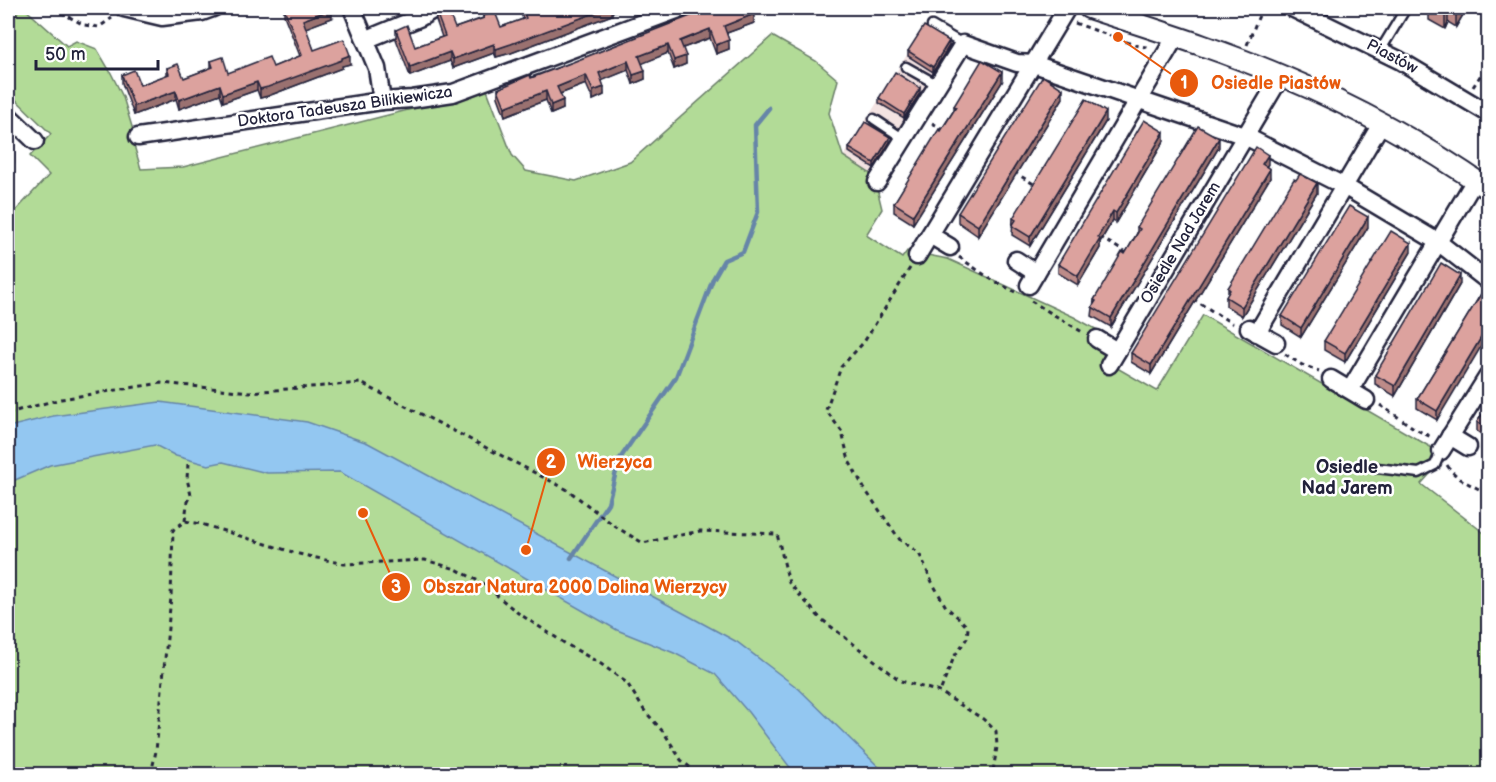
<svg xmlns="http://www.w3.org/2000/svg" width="1496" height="782" font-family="'Balsamiq Sans',sans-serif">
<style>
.built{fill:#f4e3e2}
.green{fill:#b2db97;stroke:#6a7e69;stroke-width:1.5}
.water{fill:#93c7f1;stroke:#6685a8;stroke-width:1.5}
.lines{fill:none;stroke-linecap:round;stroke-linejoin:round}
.stream{stroke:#6685a8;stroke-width:4.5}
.service-casing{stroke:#22223b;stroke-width:13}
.minor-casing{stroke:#22223b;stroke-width:21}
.tertiary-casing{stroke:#22223b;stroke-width:24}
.path{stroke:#22223b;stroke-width:3;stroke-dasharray:4.5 4.5;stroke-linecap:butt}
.service{stroke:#fff;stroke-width:8}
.minor{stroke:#fff;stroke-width:16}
.tertiary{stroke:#fff;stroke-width:20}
.wall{fill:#bd8b88;stroke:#22223b;stroke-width:1.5}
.shaded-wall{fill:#9a716f;stroke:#22223b;stroke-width:1.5}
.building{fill:#dca29e;stroke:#22223b;stroke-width:1.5}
.labels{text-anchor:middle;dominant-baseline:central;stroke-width:5;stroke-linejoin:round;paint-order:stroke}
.street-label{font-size:16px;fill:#22223b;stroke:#fff}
.neighbourhood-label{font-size:18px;font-weight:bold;fill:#22223b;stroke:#fff}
.leader{fill:none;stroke:#e8590c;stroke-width:2}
.callout-dot{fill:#e8590c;stroke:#fff;stroke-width:2}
.mark-label{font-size:18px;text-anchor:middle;font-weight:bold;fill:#fff}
.callout-label{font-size:18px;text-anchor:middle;font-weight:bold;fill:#e8590c;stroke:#fff;stroke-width:5;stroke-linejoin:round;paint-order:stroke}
</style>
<rect width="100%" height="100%" fill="#fff"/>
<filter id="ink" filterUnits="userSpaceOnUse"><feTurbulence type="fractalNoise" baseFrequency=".0167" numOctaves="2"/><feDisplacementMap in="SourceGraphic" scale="12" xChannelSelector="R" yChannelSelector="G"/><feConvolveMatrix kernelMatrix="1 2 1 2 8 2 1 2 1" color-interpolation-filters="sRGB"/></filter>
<g filter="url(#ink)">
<!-- built -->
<path class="built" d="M930 18 961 37 874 176 843 157Z"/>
<!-- green -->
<path class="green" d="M21 8H24L67 46 76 41 97 49 111 73 123 97 133 130V142L141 169 183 167 487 90 512 155 526 171 576 181 630 162 772 36 816 61 838 80 829 113 843 156 874 176 882 209 866 235 902 258 907 251 948 259 1074 317 1110 337V367L1119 369 1157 391 1203 315 1446 456 1421 484 1488 536V774H8V219L49 175 30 156 51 134 8 92V22Z"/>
<!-- water -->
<path class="water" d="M160 402 307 422 368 443 737 642 799 689 886 774H795L748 712 715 674 674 653 617 630 340 472 267 473 223 462 208 465 176 456 155 445 50 465 8 483V427L53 416Z"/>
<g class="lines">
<!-- stream -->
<path class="stream" d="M571 558 608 503 619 460 676 377 713 279 724 260 743 252 758 212 755 125 769 108"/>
<!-- service casing -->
<g class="service-casing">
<g id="service">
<path d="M932 26 963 44"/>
<path d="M1380 51 1406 8"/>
<path d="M906 67 938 85"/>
<path d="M874 119 904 139"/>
<path d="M1377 468 1419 473 1435 465 1441 451"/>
</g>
</g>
<!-- minor casing -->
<g class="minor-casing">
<g id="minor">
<path d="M124 8 162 17 202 12 213 8"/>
<path d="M352 8 377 68 382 101"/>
<path d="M1292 8 1399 60 1488 113"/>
<path d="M365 40 421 17 436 8"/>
<path d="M8 115 35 141"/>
<path d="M138 137 382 101 412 99 453 93 682 8"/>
<path d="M877 182 963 44 1017 63 1034 64 1245 136 1344 186 1438 242 1488 281"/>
<path d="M930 235 950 247"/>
<path d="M917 256 1067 8"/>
<path d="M1016 260 1036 273"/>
<path d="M1029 285 1176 36"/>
<path d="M1249 328 1276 343"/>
<path d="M1257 333 1381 124"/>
<path d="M1097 339 1117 351"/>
<path d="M1109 365 1281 76"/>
<path d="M1331 379 1366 400"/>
<path d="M1350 390 1475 180"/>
<path d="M1450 436 1468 447"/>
<path d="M1441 451 1488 376"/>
</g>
</g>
<!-- tertiary casing -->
<g class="tertiary-casing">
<path id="tertiary" d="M1089 8C1153 29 1219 49 1282 76 1354 106 1424 144 1488 189"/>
</g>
<!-- path -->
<g class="path">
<path d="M53 8 84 25 99 27 112 18"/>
<path d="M1031 8 1046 12"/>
<path d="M1075 23 1135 45 1151 48"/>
<path d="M1247 45 1262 8"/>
<path d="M1473 87 1488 64"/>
<path d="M932 123 945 130"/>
<path d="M1014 172 1037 186"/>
<path d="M1100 237 1128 254"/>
<path d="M959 257 989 278 1015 292"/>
<path d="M910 268 864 342 841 367 826 410 842 432 849 461 864 488 900 540 919 553 932 582 946 607 960 619 968 628 967 638 954 657 940 692"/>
<path d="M1193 299 1233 324"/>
<path d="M1031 301 1084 333"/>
<path d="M1285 354 1302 365 1319 371"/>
<path d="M1380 405 1417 430 1433 438"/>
<path d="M8 413 61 399 161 383 250 392 361 383 568 490 616 527 643 543 700 531 777 534 789 583 820 618 901 681 940 692 983 719 996 731 997 747 993 771 995 774"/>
<path d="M1447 465C1459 483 1472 483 1488 495"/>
<path d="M185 521 187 504 191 495 187 479 188 463"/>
<path d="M151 774 156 751 171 597 173 530 185 521 201 524 299 554 344 564 425 560 456 569 482 583 518 613 566 644 601 664 627 683 644 710 665 734 681 760 698 774"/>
</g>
<!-- service -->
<use href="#service" class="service"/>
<!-- minor -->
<use href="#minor" class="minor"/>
<!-- tertiary -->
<use href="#tertiary" class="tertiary"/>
</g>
<!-- wall -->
<g class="wall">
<path d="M284 8 332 18 305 28 314 50 350 64 342 66V68L268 96 260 98 257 90 223 102 220 94 179 109 176 99 134 115 122 83V75L140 85 167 75V68L184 78 211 68V61L228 73 273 67 300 56 284 15Z"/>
<path d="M519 8H541L542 10 618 8V10L612 12V15L511 53 496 57 494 53 453 68 450 61 410 76 396 39V30L415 47 442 37 436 20V12L455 28 483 18V16L501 27 523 19Z"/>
<path d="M711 8 754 23 727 33 729 49 716 54 710 38 683 48 686 64 674 69 668 53 642 63 645 79 633 84 628 70 602 80 604 95 593 100 586 84 560 94 563 109 551 114 546 100 505 116 498 97V89L573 62Z"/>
<path d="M1429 8H1467L1456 27 1448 22 1445 29 1429 20Z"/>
<path d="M949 46 933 72 908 56V51Z"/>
<path d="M1002 82 913 224 894 212V203L954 110V106Z"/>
<path d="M920 93 904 118 879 103V98Z"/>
<path d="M1063 98 978 236 958 222V213Z"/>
<path d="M1106 121 1030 246 1012 235 1013 218Z"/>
<path d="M1164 141 1116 222 1113 220 1100 242V248L1078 285 1058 273V264Z"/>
<path d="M890 142 874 168 849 152V148Z"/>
<path d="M1219 147 1111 327 1092 316 1094 300 1125 254 1137 233V227Z"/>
<path d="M1268 164 1266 167 1270 178 1151 374 1131 362V353Z"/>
<path d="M1317 193 1242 316 1226 306V297L1228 294V288Z"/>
<path d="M1368 227 1301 337 1282 325V316Z"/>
<path d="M1411 252 1345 362 1324 350V341Z"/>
<path d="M1460 284 1395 396 1375 384V375Z"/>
<path d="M1484 289 1437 420 1417 408V399Z"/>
<path d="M1488 406V439L1477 431V422Z"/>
</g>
<!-- shaded-wall -->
<g class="shaded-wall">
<path d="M608 8H618V10L612 12V15L511 53 496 57V49Z"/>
<path d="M1460 8H1467L1456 27V13Z"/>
<path d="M332 9V18L303 29V20Z"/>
<path d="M1448 9V22L1445 29V15Z"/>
<path d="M754 14V23L724 34V26Z"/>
<path d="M710 29V38L680 49V41Z"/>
<path d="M729 40V49L716 54V45Z"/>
<path d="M949 41V46L933 72V67Z"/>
<path d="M494 44V53L453 68V59Z"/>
<path d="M668 45V53L639 65V56Z"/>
<path d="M450 52V61L410 76V67Z"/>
<path d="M350 55V64L342 66V68L268 96 260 98V89Z"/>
<path d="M686 56V64L674 69V60Z"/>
<path d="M628 61V70L599 82V73Z"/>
<path d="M645 71V79L633 84V75Z"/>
<path d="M1002 72V82L913 224V215Z"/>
<path d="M586 75V84L557 95V87Z"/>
<path d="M257 82V90L223 102V94Z"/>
<path d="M220 85V94L179 109V100Z"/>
<path d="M604 87V95L593 100V91Z"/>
<path d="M920 88V93L904 118V114Z"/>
<path d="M1063 89V98L978 236V226Z"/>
<path d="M176 91V99L134 115V106Z"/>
<path d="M546 91V100L505 116V107Z"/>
<path d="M563 100V109L551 114V105Z"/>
<path d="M1106 112V121L1030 246V237Z"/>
<path d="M1164 132V141L1116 222V213Z"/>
<path d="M890 137V142L874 168V163Z"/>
<path d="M1219 138V147L1111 327V318Z"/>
<path d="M14 154V163L8 170V162Z"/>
<path d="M1268 155V164L1262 174V164Z"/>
<path d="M1270 169V178L1151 374V365Z"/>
<path d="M1317 183V193L1242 316V307Z"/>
<path d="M1113 211V220L1100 242V248L1078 285V276L1098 237Z"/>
<path d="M1368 217V227L1301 337V328Z"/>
<path d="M1411 243V252L1345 362V353Z"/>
<path d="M1460 275V284L1395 396V386Z"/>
<path d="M1488 326V335L1437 420V411Z"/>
</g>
<!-- building -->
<g class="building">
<path d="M284 8H332V9L303 20 314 50 344 39 350 55 342 58V60L268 87 260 89 257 82 223 94 220 85 179 100 176 91 134 106 122 75 134 70 140 85 169 74 167 68 178 64 184 78 213 67 211 61 223 57 228 73 269 57 273 67 302 55Z"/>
<path d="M441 8H447L455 28 484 18 483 16 495 12 501 27 526 18 522 8H541L542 10 550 8H608L511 44 496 49 494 44 453 59 450 52 410 67 396 30 407 25 415 47 445 36 436 12Z"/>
<path d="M711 8H752L754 14 724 26 729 40 716 45 710 29 680 41 686 56 674 60 668 45 639 56 645 71 633 75 628 61 599 73 604 87 593 91 586 75 557 87 563 100 551 105 546 91 505 107 498 89 530 75 531 78 573 62Z"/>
<path d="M1431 8H1460L1456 13 1448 9 1445 15Z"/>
<path d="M924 26 949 41 933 67 908 51Z"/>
<path d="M982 60 1002 72 913 215 894 203 931 142 939 129 941 131 956 107 954 106Z"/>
<path d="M895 72 920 88 904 114 879 98Z"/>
<path d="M1043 76 1063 89 978 226 958 213Z"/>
<path d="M1086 99 1106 112 1030 237 1012 226 1016 220 1013 218Z"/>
<path d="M1144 120 1164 132 1116 213 1113 211 1098 237 1100 239 1078 276 1058 264Z"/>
<path d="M865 122 890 137 874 163 849 148Z"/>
<path d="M1198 126 1219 138 1111 318 1092 307 1096 301 1094 300 1122 252 1125 254 1140 229 1137 227Z"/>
<path d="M1256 147 1268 155 1262 164 1270 169 1151 365 1131 353Z"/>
<path d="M8 149 14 154 8 162Z"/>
<path d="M1300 174 1317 183 1242 307 1226 297 1230 290 1228 288 1294 179 1296 180Z"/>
<path d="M1349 206 1368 217 1301 328 1282 316Z"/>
<path d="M1391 231 1411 243 1345 353 1324 341Z"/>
<path d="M1441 263 1460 275 1395 386 1375 375Z"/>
<path d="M1484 289 1488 292V326L1437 411 1417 399Z"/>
<path d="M1488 406V430L1477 422Z"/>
</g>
</g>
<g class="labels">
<!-- street labels -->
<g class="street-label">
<text transform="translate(1392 57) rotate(28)">Piastów</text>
<text transform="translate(345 107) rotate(-8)">Doktora Tadeusza Bilikiewicza</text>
<text transform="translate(1181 243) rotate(-59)">Osiedle Nad Jarem</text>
</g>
<!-- neighbourhood labels -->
<g class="neighbourhood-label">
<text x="1347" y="467">Osiedle<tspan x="1347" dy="21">Nad Jarem</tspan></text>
</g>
</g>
<!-- callouts -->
<path class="leader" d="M1118 37L1184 83M526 550L551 462M363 513L396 587"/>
<g class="callout-dot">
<circle cx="1118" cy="37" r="6"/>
<circle cx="526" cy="550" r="6"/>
<circle cx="363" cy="513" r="6"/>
<circle cx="1184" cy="83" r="15"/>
<circle cx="551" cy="462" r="15"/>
<circle cx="396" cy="587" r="15"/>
</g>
<g class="mark-label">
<text x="1184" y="89">1</text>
<text x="551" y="468">2</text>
<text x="396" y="593">3</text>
</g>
<g class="callout-label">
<text x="1276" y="89">Osiedle Piastów</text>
<text x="615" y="468">Wierzyca</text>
<text x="575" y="593">Obszar Natura 2000 Dolina Wierzycy</text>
</g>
<!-- margin -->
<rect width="1496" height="782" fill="none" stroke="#fff" stroke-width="30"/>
<rect x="15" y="15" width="1466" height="752" fill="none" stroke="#22223b" stroke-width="2" filter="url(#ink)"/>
<!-- scale -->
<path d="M36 60v9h122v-9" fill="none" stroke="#22223b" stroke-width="3"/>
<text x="45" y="60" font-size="18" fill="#22223b" stroke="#ffffff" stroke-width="4.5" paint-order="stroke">50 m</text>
</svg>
